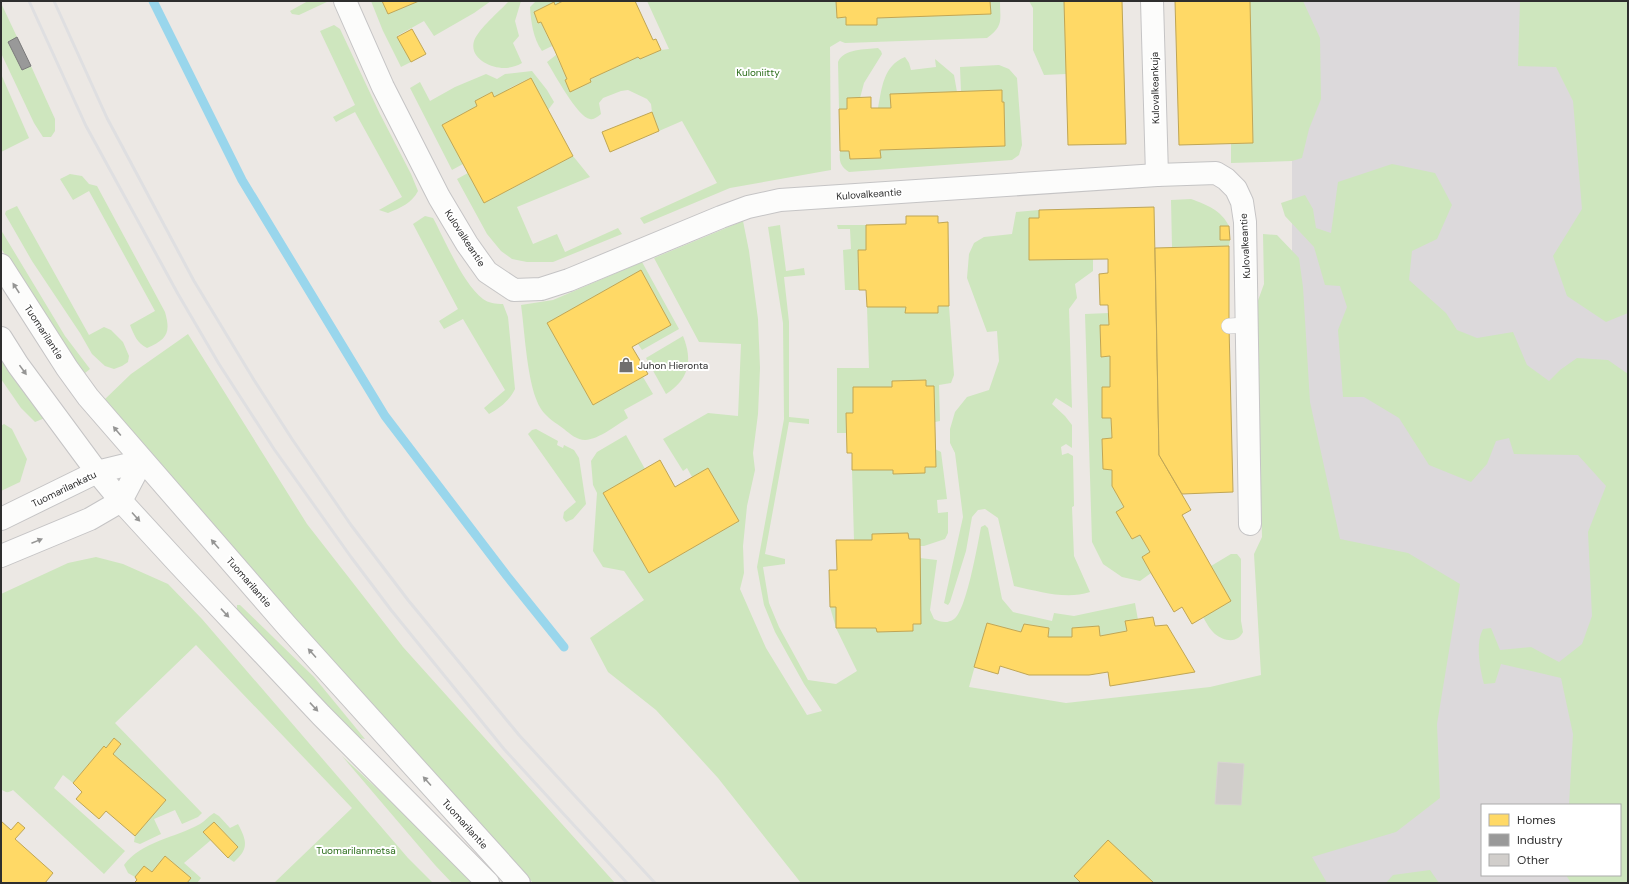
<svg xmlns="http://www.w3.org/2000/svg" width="1629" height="884" font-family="'DM Sans',sans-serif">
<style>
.industrial{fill:#dcd9db}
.green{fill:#cee6be}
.homes{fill:#ffd966;stroke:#c0a655}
.industry{fill:#999;stroke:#797979}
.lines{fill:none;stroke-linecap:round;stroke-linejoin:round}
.stream{stroke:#99d6ec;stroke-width:9}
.building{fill:#d1cecb;stroke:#d7d4d0}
.service-casing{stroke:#c5c4c5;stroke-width:16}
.minor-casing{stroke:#c5c4c5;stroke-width:24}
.tertiary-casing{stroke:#c5c4c5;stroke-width:24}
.secondary-casing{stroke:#c5c4c5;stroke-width:24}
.service{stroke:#fcfcfb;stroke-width:15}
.minor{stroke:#fcfcfb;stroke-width:22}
.tertiary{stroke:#fcfcfb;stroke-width:22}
.secondary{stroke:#fcfcfb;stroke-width:22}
.rail{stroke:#dfdfe1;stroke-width:3}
.oneway{fill:#959594}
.labels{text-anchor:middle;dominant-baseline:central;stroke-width:4;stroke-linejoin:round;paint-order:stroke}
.park-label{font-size:10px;fill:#2c6e1b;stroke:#fff}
.street-label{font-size:10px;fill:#2e2e2e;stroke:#fff}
.poi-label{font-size:10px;fill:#2e2e2e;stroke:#fff;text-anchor:start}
</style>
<rect width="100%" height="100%" fill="#ece8e4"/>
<!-- industrial -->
<path class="industrial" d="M1294 1H1628V790L1620 805H1482V875H1618L1617 883H1292V161Z"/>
<!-- green -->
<g class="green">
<path d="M308 1H329L299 15 292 14 290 11Z"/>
<path d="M371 1H382L388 14 419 1H491L474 13 434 36 424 21 397 36 411 62 401 67 383 31Z"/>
<path d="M509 1H521L515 21 519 36 513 43 522 63C517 66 510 68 504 68 490 68 469 58 474 41 479 28 499 12 509 1Z"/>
<path d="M536 1H563L555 5 554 2 534 12 538 23 541 22 552 46 542 51C533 38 531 22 530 7Z"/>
<path d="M647 1H836L837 18 846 17V25H877V18L990 14V1H1000C1000 20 1004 26 987 38L845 43 840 41 830 47 831 170 730 188 644 224 640 218 717 183 682 121 659 131 652 112 651 104 647 99 628 90 621 91 603 98 599 103 601 114C597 117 594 120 590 119 578 118 554 73 547 62L556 55 567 79 565 80 570 91 591 82 590 79 638 57 640 59 661 50 669 49Z"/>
<path d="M1029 1H1064L1066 74 1044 75 1033 50V8Z"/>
<path d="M1250 1H1303L1320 38 1321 99 1309 129 1302 158 1292 161 1231 163V144L1253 143Z"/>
<path d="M1520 1H1628V313L1606 322 1567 296 1553 256 1582 209 1573 101 1556 67 1518 66Z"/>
<path d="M1 3 17 37 8 42 22 70 31 66 55 119V131L51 137H43L34 123 1 53Z"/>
<path d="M334 25 340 29 380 114 411 174 418 191C412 203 400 208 388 213L379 210 402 197 355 112 336 122 333 117 355 105 320 31Z"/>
<path d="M878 48 881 51 882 54 864 83 860 98H847V109H839L838 62C844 48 865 50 878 48Z"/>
<path d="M905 57 909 63 911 70 936 67 935 59 954 75 957 92 891 94V108H878C882 88 883 66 905 57Z"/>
<path d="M999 65 1009 69 1017 78 1022 145 1019 155 1012 160 849 172C840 166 839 161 840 151H849L850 159 880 158V150L1005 146 1004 102 961 92 960 67Z"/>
<path d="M532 71 547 90 554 102 548 110 530 78 510 88 496 100 491 92 475 101 477 106 442 125 463 164 452 170 410 88 420 82 430 101 455 87 486 74 497 79 505 74Z"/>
<path d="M1 74 29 138 1 152Z"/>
<path d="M573 156 590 177 517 207 533 244 557 234 565 252 618 228 622 234 553 262H527L512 259 501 251 487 234 457 179 468 173 484 203Z"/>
<path d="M1392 164 1435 173 1452 205 1437 239 1412 251 1409 280 1446 313 1457 330 1477 338 1513 332 1527 365 1549 381 1560 370 1577 358 1608 360 1628 374V883H1571L1566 875H1620V805H1569L1573 734 1561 678 1501 664 1495 683 1484 684C1480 669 1475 643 1483 629L1491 628 1500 650 1531 647 1559 662 1582 644 1592 616 1588 532 1606 486 1578 455 1514 454 1509 438 1496 441 1487 464 1471 482 1429 465 1399 418 1364 397H1343L1338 330 1347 307 1340 286 1325 285 1314 247 1285 216 1281 203 1305 195 1313 209 1316 228 1331 233 1338 182Z"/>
<path d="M70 174 82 176 89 184 97 186 165 312C171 333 167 339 147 348 137 343 134 335 130 325L155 311 89 191 73 200 60 179Z"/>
<path d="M1191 199C1207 205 1221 210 1229 226H1220V240H1230L1229 246 1172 247 1171 200Z"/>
<path d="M17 206 89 335 104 327 111 330 123 342 129 356 128 362 122 366 114 369 105 366 92 354 80 333 32 261 5 214 6 211Z"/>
<path d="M1039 210V218L1029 219V260L1093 259V271L1075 284 1077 298 1069 309 1072 408 1056 398 1052 404 1065 416 1072 425V448L1066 444 1061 447 1062 455 1068 453 1073 456 1074 506 1072 507 1074 556 1090 592C1065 600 1039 591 1014 586L998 518 985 509 978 510 972 517 966 551 950 602 948 605 944 603 963 517 955 453 950 443V429L955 412 967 397 989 390 999 361 997 331 987 332 967 278 969 254 974 243 984 237 1012 234 1016 212Z"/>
<path d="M425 216 433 218C445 240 463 284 483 299 488 303 496 304 503 304L508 317 515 389C509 401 500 408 489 414L484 408 505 390 463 319 444 329 439 321 458 309 413 224Z"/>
<path d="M743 221 749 251 758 319 760 368 758 414 753 453 755 470 747 506 743 546 744 573 740 589 766 648 807 715 822 711 804 684 775 632 764 605 757 567 784 419 783 323 768 227 780 225 786 271 804 268 805 275 784 277 789 322V417L809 419V424L789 422 765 554 785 559V564L763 567 769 603 779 627 808 680 836 684 857 671 836 628 830 607H836L837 628H876L877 632 913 631 920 558 937 560 930 610 934 619C941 622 947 624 954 619 966 612 978 543 981 527L985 525 988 528 1002 599 1013 612 1052 621 1054 613 1074 616 1135 603 1138 620 1125 621 1127 631 1100 636 1098 626 1072 628V637H1048L1049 628 1024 624 1021 632 987 623 969 687 1066 703 1210 687 1261 675 1254 554 1262 537 1256 306 1264 284 1263 234 1277 235 1299 258 1303 287 1310 402 1340 539 1408 553 1460 584 1437 724 1440 798 1396 832 1312 857 1327 883H801L718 778 656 710 608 672 590 638 644 600 624 571 603 567 593 551 597 493 593 485 591 461 597 452 626 435 645 469 603 493 649 573 739 521 708 468 692 477 687 468 683 471 663 439 708 413 738 416 741 344 699 342 654 258Z"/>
<path d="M837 225H866V250H858L859 290H845L843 250 851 249 850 229H838Z"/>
<path d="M1 230 65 336 90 369 85 373 55 336 1 248Z"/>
<path d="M642 262 679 329 642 350 638 344 671 325 641 270 547 323 593 405 643 377 653 394 624 410 628 418C616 425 600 439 585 440 577 440 570 434 564 429 556 423 547 418 541 409 527 387 525 333 521 305L553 300Z"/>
<path d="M938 306H949L954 375 951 383 939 385 940 421 935 422 934 386H926V380L892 381V387L853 388V413L846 414V433H837V368H869L867 307H906V313H938Z"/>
<path d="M1109 313V325L1100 326 1101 357 1110 356V387H1102V418H1111L1112 438 1102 439 1103 468 1112 470V486L1124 507 1117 512 1132 539 1140 535 1150 552 1142 557 1151 573 1140 581 1122 577 1103 564 1092 542 1085 314Z"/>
<path d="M188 334 307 524 403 647 615 883H533L349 682 103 401 131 374Z"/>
<path d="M683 336C693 361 689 379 666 394L646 358Z"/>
<path d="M1 359 45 418 35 422 21 408 1 379Z"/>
<path d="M4 424 12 429 27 459 20 482 1 491V426Z"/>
<path d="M536 429 558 441 557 445 563 448 564 445 574 450 579 458 586 504 573 519 566 522 563 518 564 512 576 502 528 434 532 430Z"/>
<path d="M935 449 941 452 947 499 937 500 938 513 948 512V533L945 539 924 546H920L909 539 908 533 872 534V540H854L852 470H893L925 467Z"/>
<path d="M1231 554H1237L1241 559V621L1243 632C1237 644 1224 641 1215 634 1210 630 1206 622 1203 617L1231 601 1211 566Z"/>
<path d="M96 557 123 564 168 584 202 619 408 858 433 883H274L352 808 196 645 115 723 202 813 198 817 182 824 175 810 154 819 161 834 140 844 134 842 135 836 166 800 113 754 121 745 114 738 106 748 104 746 73 783 63 775 54 788 125 851 104 874 13 790C8 793 6 793 1 789V594L68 563Z"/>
<path d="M237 605H240L314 677 365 739 359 738 237 612Z"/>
<path d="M342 756 412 821 482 883H452L435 865Z"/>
<path d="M214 813 219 816 230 828 238 824C247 841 249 849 234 862L228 858 238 847 214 822 211 840 184 863 201 878 197 883H187L191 878 165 856 152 872 144 866 135 877 128 873 124 865C142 841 175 838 200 824 205 821 209 816 214 813Z"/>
<path d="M1430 870 1439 883H1386L1393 875Z"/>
</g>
<!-- homes -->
<g class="homes">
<path d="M382 1H419L388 14Z"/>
<path d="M563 1H635L653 40 656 39 661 50 640 59 638 57 590 79 591 82 570 92 565 80 567 79 555 51 541 22 538 23 534 12 554 2 555 5Z"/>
<path d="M836 1H990L991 14 877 18V25H846V17L837 18Z"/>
<path d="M1064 1H1122L1126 144 1068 145Z"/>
<path d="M1175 1H1250L1253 143 1179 145Z"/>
<path d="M412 29 426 54 411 62 397 37Z"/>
<path d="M531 78 573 156 484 203 442 125 477 106 475 101 492 92 494 97Z"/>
<path d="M1002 90V102H1004L1005 146 880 150 881 158 850 159 849 151H840L839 109H847V98L871 97V108H891L890 94Z"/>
<path d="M652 112 659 131 610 152 602 132Z"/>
<path d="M1154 207 1159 455 1191 510 1182 515 1231 601 1192 624 1182 607 1174 612 1151 573 1142 557 1150 552 1140 535 1132 539 1116 512 1124 507 1112 486V470L1103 469 1102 439 1112 438 1111 418H1102V387H1110V356L1101 357 1100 325H1109L1108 305H1100L1099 274 1108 273V259L1029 260V218H1039V210Z"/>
<path d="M906 216H938V223L948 222 949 306H938V313H905L906 307H867L866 290H859L858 250H866V225L906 224Z"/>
<path d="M1220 226H1229L1230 240H1220Z"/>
<path d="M1229 246V326L1233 492 1182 494 1159 455 1155 248Z"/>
<path d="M641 270 671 325 632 347 648 374 593 405 547 323Z"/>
<path d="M926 380V386H934L936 467H925V473L893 474V470H852V453H847L846 413H853V387H892V381Z"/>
<path d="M660 460 675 487 708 468 739 521 649 573 603 493Z"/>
<path d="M908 533 909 539H920L921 624H913V631L877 632 876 628H836V607H830L829 570H837L836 540H872V534Z"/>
<path d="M1153 617 1155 626 1167 625 1195 672 1110 686 1108 672 1089 675H1029L1000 666 998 674 974 667 987 623 1021 632 1024 624 1049 628 1048 637H1072V628L1099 626 1100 636 1127 631 1125 621Z"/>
<path d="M114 738 121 744 113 754 166 800 135 836 106 811 99 819 76 799 82 792 73 783 104 746 106 748Z"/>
<path d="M1 821 11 830 18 822 25 828 15 839 53 873 45 883H1Z"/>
<path d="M214 822 238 847 228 858 203 832Z"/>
<path d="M1108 840 1154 883H1081L1074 876Z"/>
<path d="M165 856 191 878 187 883H134L137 880 135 877 144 866 152 872Z"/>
</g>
<!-- industry -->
<path class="industry" d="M17 37 31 66 22 70 8 42Z"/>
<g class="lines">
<!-- stream -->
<path class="stream" d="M153 1 242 180 385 416 507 576 564 647"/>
</g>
<!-- building -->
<path class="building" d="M1218 762 1244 764 1241 805 1215 804Z"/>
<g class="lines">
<!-- service casing -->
<g class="service-casing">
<path id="service" d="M1229 326 1247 325"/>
</g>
<!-- minor casing -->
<g class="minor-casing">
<g id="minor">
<path d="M345 1 383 87 439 197 467 244 487 272 514 290 541 289 569 280 721 217 748 207 780 200 1157 175 1216 173 1226 179 1236 189 1242 202 1245 222 1250 524"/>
<path d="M1152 1 1157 175"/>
</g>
</g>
<!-- tertiary casing -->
<g class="tertiary-casing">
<g id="tertiary">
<path d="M1 519 97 472 142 461"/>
<path d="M1 556 90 519 121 501 142 461"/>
</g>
</g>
<!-- secondary casing -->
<g class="secondary-casing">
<g id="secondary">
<path d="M1 265 67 368 88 397 287 626 519 883"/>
<path d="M1 338 18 365 97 472 121 501 177 562 321 715 488 883"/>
</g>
</g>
<!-- service -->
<use href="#service" class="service"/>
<!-- minor -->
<use href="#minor" class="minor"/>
<!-- tertiary -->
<use href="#tertiary" class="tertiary"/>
<!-- secondary -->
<use href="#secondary" class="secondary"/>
<!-- rail -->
<g class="rail">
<path d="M29 1 86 126 178 294 219 364 274 449 351 557 391 610 504 749 627 883"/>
<path d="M54 1 107 118 194 281 254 380 292 439 351 525 408 600 519 735 655 883"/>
</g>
</g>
<!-- one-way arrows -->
<defs><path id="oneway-solid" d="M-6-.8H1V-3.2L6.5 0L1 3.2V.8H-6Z"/></defs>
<g class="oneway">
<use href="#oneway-solid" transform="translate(16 288) rotate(-123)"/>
<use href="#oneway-solid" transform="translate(23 370) rotate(54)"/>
<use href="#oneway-solid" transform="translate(117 431) rotate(-130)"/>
<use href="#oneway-solid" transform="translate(136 517) rotate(48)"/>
<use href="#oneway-solid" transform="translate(37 541) rotate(-22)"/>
<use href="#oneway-solid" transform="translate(215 544) rotate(-131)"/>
<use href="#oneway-solid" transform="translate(225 613) rotate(47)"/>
<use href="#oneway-solid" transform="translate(312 653) rotate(-132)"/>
<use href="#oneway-solid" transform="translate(314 707) rotate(47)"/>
<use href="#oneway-solid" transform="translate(427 781) rotate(-132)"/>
</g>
<!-- icons -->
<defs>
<g id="shop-bare" transform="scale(1.2)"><path d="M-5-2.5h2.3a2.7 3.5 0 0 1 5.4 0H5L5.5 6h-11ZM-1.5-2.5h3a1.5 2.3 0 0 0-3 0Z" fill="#706f6e" stroke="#fff" stroke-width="2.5" paint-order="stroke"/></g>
</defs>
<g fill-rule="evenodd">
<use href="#shop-bare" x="626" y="365"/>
</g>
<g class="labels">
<!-- park labels -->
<g class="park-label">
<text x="758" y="72">Kuloniitty</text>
<text x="356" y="850">Tuomarilanmetsä</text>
</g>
<!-- street labels -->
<g class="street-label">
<text transform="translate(1155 88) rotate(-91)">Kulovalkeankuja</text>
<text transform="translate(869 194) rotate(-4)">Kulovalkeantie</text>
<text transform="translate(465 238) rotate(57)">Kulovalkeantie</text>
<text transform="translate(1245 246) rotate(-93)">Kulovalkeantie</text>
<text transform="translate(44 332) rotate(57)">Tuomarilantie</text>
<text transform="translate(64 489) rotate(-26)">Tuomarilankatu</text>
<text transform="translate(249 582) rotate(49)">Tuomarilantie</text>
<text transform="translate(465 824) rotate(48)">Tuomarilantie</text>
</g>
<!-- poi labels -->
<g class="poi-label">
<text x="638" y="365">Juhon Hieronta</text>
</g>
</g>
<!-- border -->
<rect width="1629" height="884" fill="none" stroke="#2e2e2e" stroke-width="4"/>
<!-- legend -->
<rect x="1481" y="804" width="140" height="72" fill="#ffffff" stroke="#ababab"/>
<rect x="1489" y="814" width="20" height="12" fill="#ffd966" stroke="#ababab"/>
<text x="1517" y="824" font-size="12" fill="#2e2e2e">Homes</text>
<rect x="1489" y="834" width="20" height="12" fill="#999999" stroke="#ababab"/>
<text x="1517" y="844" font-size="12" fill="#2e2e2e">Industry</text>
<rect x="1489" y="854" width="20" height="12" fill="#d1cecb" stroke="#ababab"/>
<text x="1517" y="864" font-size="12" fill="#2e2e2e">Other</text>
</svg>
